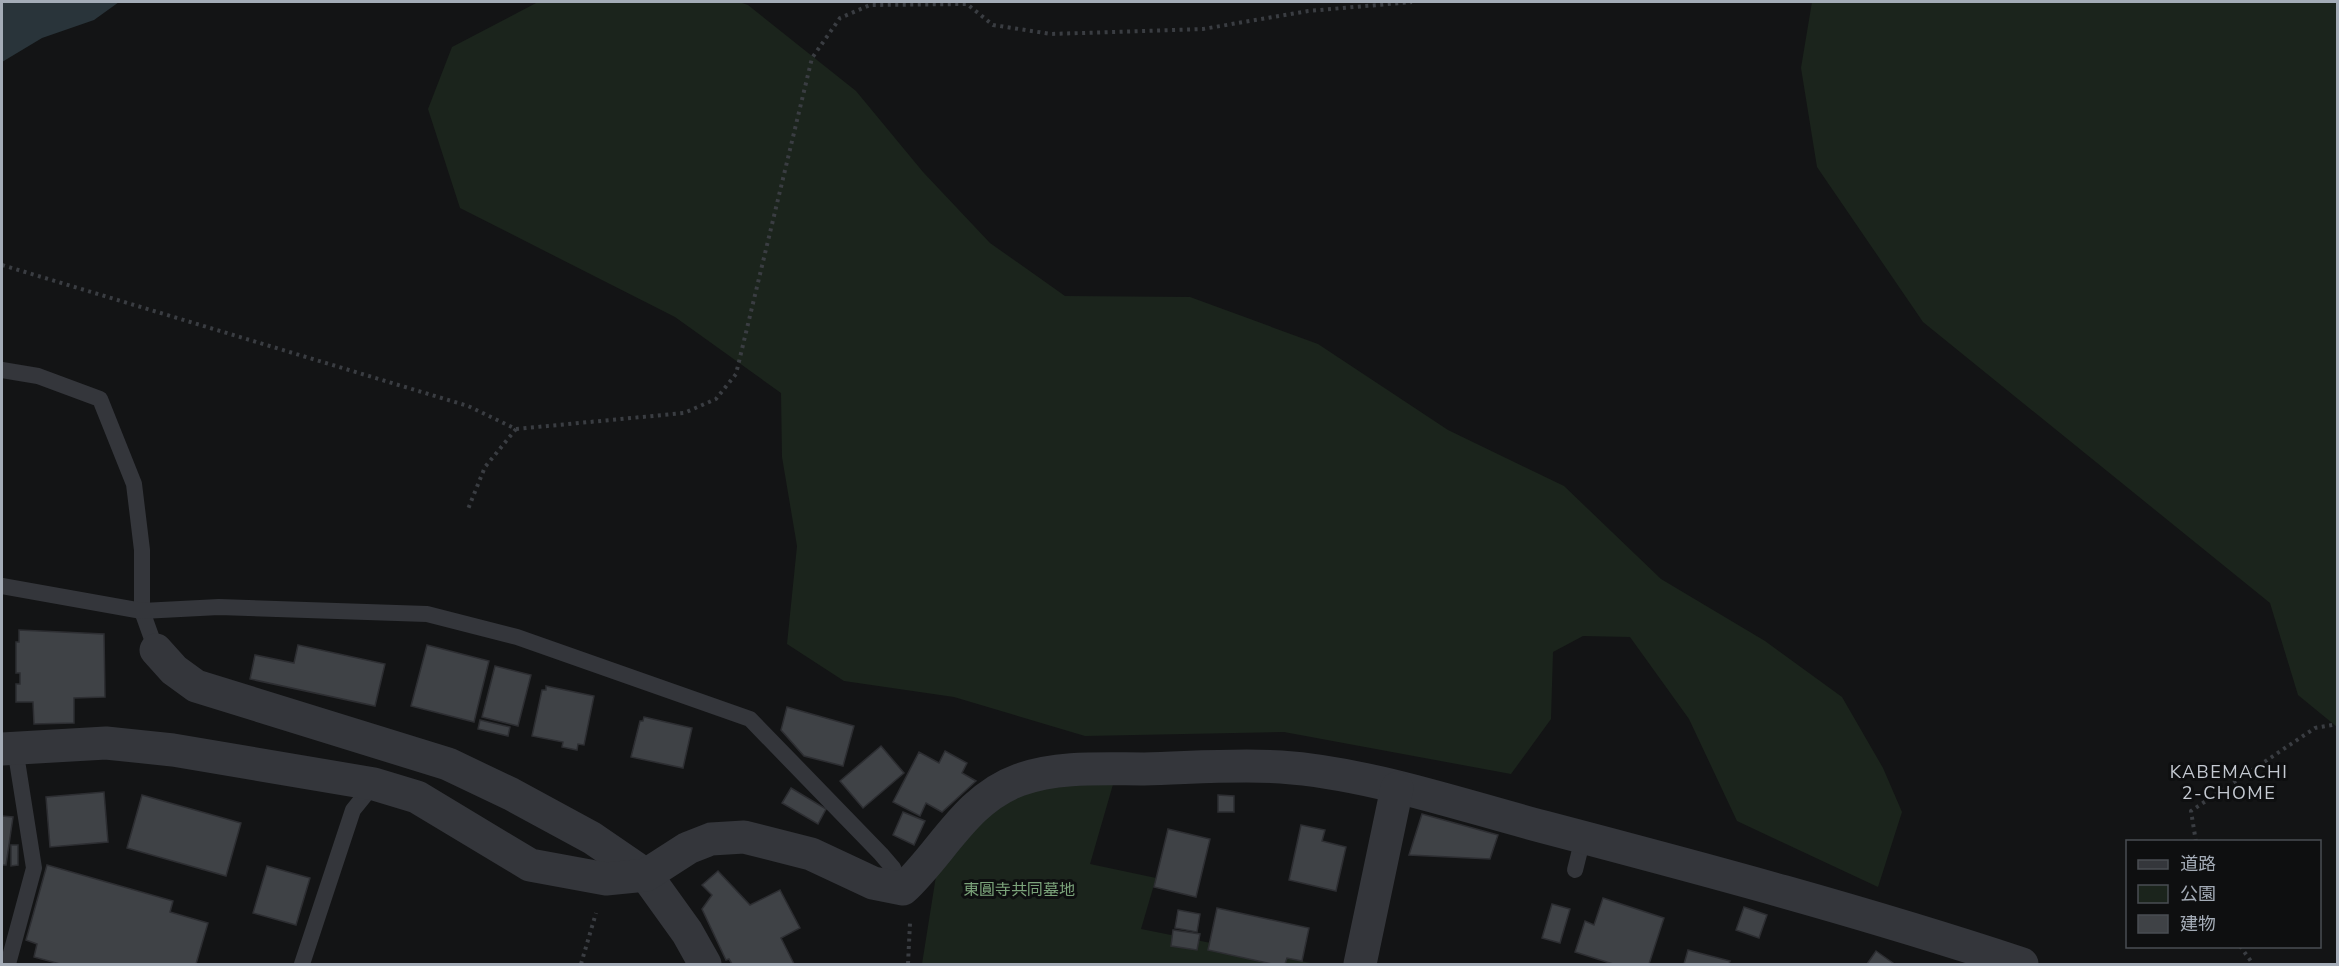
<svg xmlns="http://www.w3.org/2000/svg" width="2339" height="966" font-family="'Nunito Sans','Noto Sans JP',sans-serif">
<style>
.green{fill:#1b241c}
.water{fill:#29343a}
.building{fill:#3f4246;stroke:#2d2e32;stroke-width:1.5}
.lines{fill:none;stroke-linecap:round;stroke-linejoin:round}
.path{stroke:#3a3d42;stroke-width:4;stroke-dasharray:3 4.5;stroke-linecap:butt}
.service{stroke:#34363b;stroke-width:16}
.minor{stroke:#34363b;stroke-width:33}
.labels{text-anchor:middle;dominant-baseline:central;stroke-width:6;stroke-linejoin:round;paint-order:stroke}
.park-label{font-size:16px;fill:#7ba37a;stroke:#0e0f10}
.neighbourhood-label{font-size:18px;letter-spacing:1.5px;fill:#c5cad2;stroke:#0e0f10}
</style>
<rect width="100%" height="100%" fill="#131415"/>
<!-- green -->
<g class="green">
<path d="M538 2H739L748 5 856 91 923 172 990 243 1065 296 1190 297 1318 344 1448 430 1564 486 1661 579 1765 641 1842 697 1883 768 1902 812 1878 887 1737 821 1689 719 1630 637 1583 636 1553 652 1551 719 1511 774 1284 732 1085 736 954 697 844 681 787 644 797 546 782 457 781 393 675 317 460 208 428 109 452 47Z"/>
<path d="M1812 2H2337V727L2298 695 2270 603 1923 322 1817 167 1801 68Z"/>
<path d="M1114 781 1090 864 1156 878 1141 929 1316 964H922L936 876 993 806 1026 788Z"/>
</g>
<!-- water -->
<path class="water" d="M2 2H119L94 20 42 38 2 62Z"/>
<!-- building -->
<g class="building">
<path d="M19 630 104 634 105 697 74 698V723L34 724 33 702H16V684H20V673H16V642H19Z"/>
<path d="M298 645 385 664 375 706 250 679 255 655 294 663Z"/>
<path d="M427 645 489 661 474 722 411 706Z"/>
<path d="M495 666 531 675 518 726 482 717Z"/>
<path d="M546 686 594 696 584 745 578 744 577 750 562 747 563 742 532 736 542 690H546Z"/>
<path d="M787 707 854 726 843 766 804 756 781 730Z"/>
<path d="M644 717 692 728 683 768 631 757 640 721H643Z"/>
<path d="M480 720 510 727 508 736 478 729Z"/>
<path d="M881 746 904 773 863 808 840 781Z"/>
<path d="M945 751 967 763 962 773 976 781 942 812 926 803 920 816 893 802 919 752 939 763Z"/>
<path d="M791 788 826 809 818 824 782 803Z"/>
<path d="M104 792 108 842 50 847 46 797Z"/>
<path d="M142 795 241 823 226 876 127 848Z"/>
<path d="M1218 795 1234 796V812H1218Z"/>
<path d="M903 812 925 821 914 845 893 835Z"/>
<path d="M1422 814 1498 835 1490 859 1409 855Z"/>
<path d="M2 816 13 817 6 865H2Z"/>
<path d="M1301 825 1325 830 1322 841 1346 847 1336 891 1289 880Z"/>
<path d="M1168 829 1210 839 1196 897 1154 887Z"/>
<path d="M11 845H18V865L11 866Z"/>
<path d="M47 865 173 901 170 912 208 923 196 964H60L34 957 37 944 26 940Z"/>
<path d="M267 866 310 878 296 925 253 913Z"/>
<path d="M718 871 750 905 780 890 800 928 781 938 794 964H732L729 959 726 960 702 909 712 895 702 885Z"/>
<path d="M1603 898 1664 918 1649 964H1613L1575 952 1585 921 1594 925Z"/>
<path d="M1552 904 1570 909 1560 943 1542 938Z"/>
<path d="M1744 907 1767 915 1759 938 1736 930Z"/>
<path d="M1217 908 1309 928 1302 961 1287 958 1285 964H1272L1208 950Z"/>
<path d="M1178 910 1200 914 1197 932 1175 928Z"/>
<path d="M1173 930 1200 934 1197 950 1171 946Z"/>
<path d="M1688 950 1730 961 1729 964H1684Z"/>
<path d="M1876 951 1893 963 1892 964H1867Z"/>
</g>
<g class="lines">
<!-- path -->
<g class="path">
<path d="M2 265 468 406 516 429 485 467 468 509"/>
<path d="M516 429 684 413 716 399 736 374 812 58 840 18 870 5 967 4 993 25 1051 34 1203 29 1308 11 1412 2"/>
<path d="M2196 842 2191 811 2315 728 2338 724"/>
<path d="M2240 946 2253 964"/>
<path d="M581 964 596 913"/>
<path d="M908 964 910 923"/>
</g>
<!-- service -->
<g class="service">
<path d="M2 370 38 376 100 399 134 484 142 550V611L156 650"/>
<path d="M2 586 142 611 219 607 427 614 517 637 750 719 881 854 893 868 903 889"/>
<path d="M1575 870 1583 838"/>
<path d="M8 964 34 868 15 748"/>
<path d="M302 964 353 810 374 784"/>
</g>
<!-- minor -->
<g class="minor">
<path d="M156 650 174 670 196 686 448 764 511 794 592 838 646 875 687 932 705 964"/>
<path d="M2 749 106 743 173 750 374 784 417 797 530 865 606 879 646 875 688 848 711 839 744 837 811 854 873 883 903 889C942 853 966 799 1019 780 1058 766 1103 769 1144 769 1189 768 1236 764 1281 767 1368 773 1460 805 1544 827 1704 869 1865 912 2022 964"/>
<path d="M1360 964 1397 788"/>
</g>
</g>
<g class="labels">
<!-- park labels -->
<g class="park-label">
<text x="1019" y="890">東圓寺共同墓地</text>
</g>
<!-- neighbourhood labels -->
<g class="neighbourhood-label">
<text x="2229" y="772">KABEMACHI<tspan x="2229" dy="21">2-CHOME</tspan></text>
</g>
</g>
<!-- border -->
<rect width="2339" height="966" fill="none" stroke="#a4acb7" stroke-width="6"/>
<!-- legend -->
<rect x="2126" y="840" width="195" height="108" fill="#0e0f10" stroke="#4a4e53" stroke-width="1.5"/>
<rect x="2138" y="860" width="30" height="9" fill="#34363b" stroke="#4a4e53" stroke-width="1.5"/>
<text x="2180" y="870" font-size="18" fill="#a4acb7">道路</text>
<rect x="2138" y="885" width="30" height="18" fill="#1b241c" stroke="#4a4e53" stroke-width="1.5"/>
<text x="2180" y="900" font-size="18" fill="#a4acb7">公園</text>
<rect x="2138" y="915" width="30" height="18" fill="#3f4246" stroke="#4a4e53" stroke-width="1.5"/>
<text x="2180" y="930" font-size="18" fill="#a4acb7">建物</text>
</svg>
